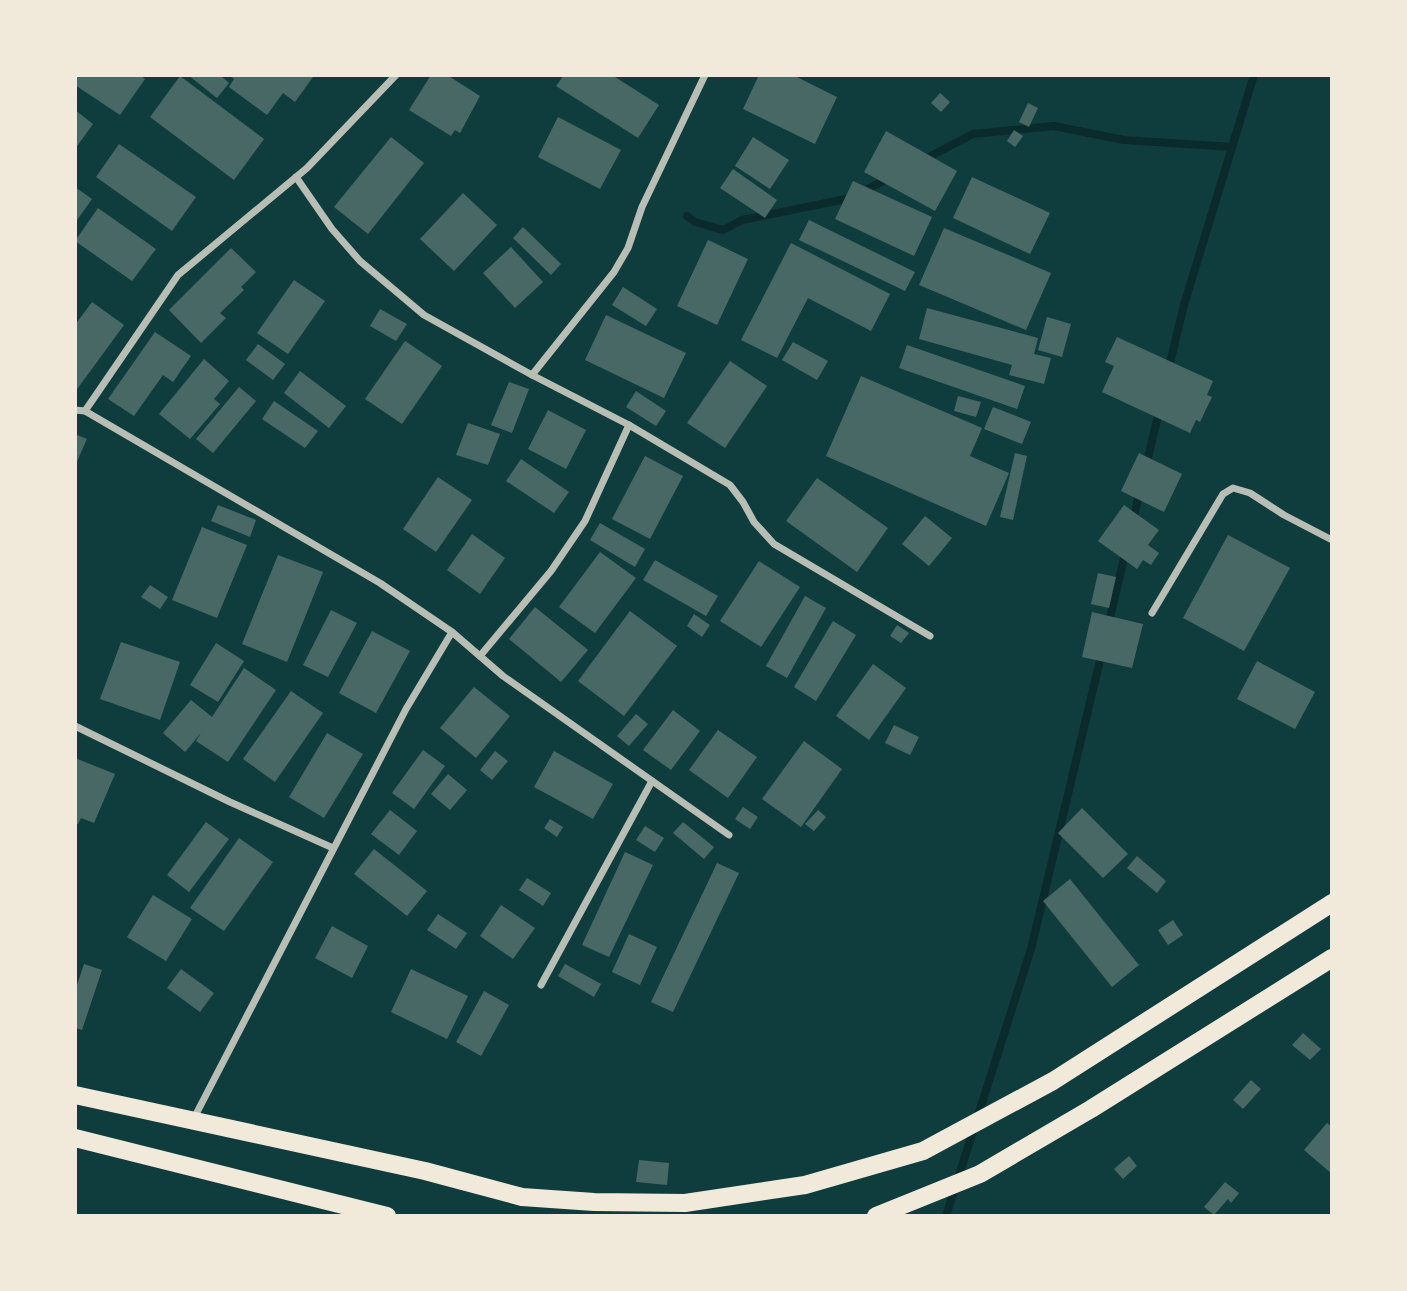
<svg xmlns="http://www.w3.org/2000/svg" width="1407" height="1291" font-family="'Asap Condensed',sans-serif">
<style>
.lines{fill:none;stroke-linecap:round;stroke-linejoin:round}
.stream{stroke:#0a2a2b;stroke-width:8}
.building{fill:#486865}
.minor{stroke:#b8beb3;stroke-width:7}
.primary{stroke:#f1e9da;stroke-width:18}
</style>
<rect width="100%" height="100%" fill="#0f3d3e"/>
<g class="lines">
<!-- stream -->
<g class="stream">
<path d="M921 161 973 134 1054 126 1124 140 1232 147"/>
<path d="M862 192 891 177"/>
<path d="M687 216 695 222 723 230 742 220 851 198"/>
<path d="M1168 371 1184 305 1254 75"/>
<path d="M1146 466 1160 407"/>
<path d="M1133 521 1140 489"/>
<path d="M1108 626 1126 550"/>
<path d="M946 1216 1031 949 1102 652"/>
</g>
</g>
<!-- building -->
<g class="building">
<path d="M75 75H140L145 79 120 115 75 85Z"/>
<path d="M188 75H220L229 83 217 98Z"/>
<path d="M229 75H311L313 77 295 102 283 93 267 115 229 87 234 79Z"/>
<path d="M431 75H447L480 96 460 133 455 130 451 136 409 110Z"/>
<path d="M564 75H612L659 105 638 138 556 86Z"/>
<path d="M759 75H793L837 97 815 144 743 109Z"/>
<path d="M180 76 264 139 234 180 150 117Z"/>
<path d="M940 93 950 102 941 112 931 103Z"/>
<path d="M1028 103 1038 108 1029 127 1019 122Z"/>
<path d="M75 110 93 124 75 149Z"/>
<path d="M558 117 621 150 600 189 538 157Z"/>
<path d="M1014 130 1023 136 1015 147 1007 141Z"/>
<path d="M886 131 957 171 935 211 864 172Z"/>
<path d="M391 137 424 163 368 234 334 207Z"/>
<path d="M753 137 789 160 770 189 735 166Z"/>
<path d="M119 144 196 197 172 231 96 177Z"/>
<path d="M733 169 777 200 765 218 720 188Z"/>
<path d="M972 177 1050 213 1030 254 953 218Z"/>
<path d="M853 181 932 217 914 256 835 219Z"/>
<path d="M75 187 92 199 75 223Z"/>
<path d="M463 193 497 225 454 271 420 239Z"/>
<path d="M98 208 156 249 132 281 75 241Z"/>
<path d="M809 220 915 272 905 291 799 240Z"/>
<path d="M523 227 561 264 551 275 513 238Z"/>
<path d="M944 228 1051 273 1026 330 919 285Z"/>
<path d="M708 240 748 259 717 325 677 306Z"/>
<path d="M791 243 890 294 871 331 808 298 777 358 741 340Z"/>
<path d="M511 247 543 282 515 308 483 273Z"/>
<path d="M231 248 256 272 241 287 244 290 220 313 226 318 201 343 169 310Z"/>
<path d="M294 280 325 301 288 354 257 333Z"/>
<path d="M623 287 657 309 646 326 612 305Z"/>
<path d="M92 302 124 325 75 392V325Z"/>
<path d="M927 308 1038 338 1034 354 1051 358 1044 384 1009 375 1012 365 919 339Z"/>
<path d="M380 309 407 324 396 341 370 326Z"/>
<path d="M606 315 686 353 664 398 585 360Z"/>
<path d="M1047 317 1071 324 1062 357 1038 350Z"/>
<path d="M155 332 191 356 173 382 163 375 134 416 108 399Z"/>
<path d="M1117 337 1213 381 1207 395 1212 397 1200 422 1196 420 1190 433 1102 392 1114 366 1105 362Z"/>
<path d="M405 341 442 366 402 424 365 399Z"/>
<path d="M793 342 828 361 817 380 782 360Z"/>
<path d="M258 344 285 364 273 380 246 360Z"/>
<path d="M907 345 1025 386 1017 409 899 368Z"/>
<path d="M204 359 229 381 214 399 220 404 190 439 159 414Z"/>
<path d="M730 361 767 386 725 448 687 423Z"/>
<path d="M300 371 346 406 329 428 284 393Z"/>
<path d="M861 376 982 428 970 456 1009 473 986 526 826 456Z"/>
<path d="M509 382 529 389 512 433 491 425Z"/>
<path d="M239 387 256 401 213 453 196 439Z"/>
<path d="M636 391 666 411 656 426 626 407Z"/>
<path d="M958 396 981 402 976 417 954 411Z"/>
<path d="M274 401 318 431 305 448 262 419Z"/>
<path d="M993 407 1031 422 1022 444 984 429Z"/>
<path d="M548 410 586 430 566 469 528 449Z"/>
<path d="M468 423 500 434 488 465 456 455Z"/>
<path d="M75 434 87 439 75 466Z"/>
<path d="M1015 453 1027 456 1013 520 1000 517Z"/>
<path d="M1139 453 1182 474 1164 512 1121 491Z"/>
<path d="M645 456 683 476 650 539 612 519Z"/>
<path d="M521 459 569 492 554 513 506 481Z"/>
<path d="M438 477 472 500 436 552 403 529Z"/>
<path d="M817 478 888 528 857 572 786 521Z"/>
<path d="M218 505 256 520 250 537 211 521Z"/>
<path d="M1124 505 1159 530 1148 545 1159 553 1151 565 1143 560 1137 569 1098 541Z"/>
<path d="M925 516 952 538 929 566 902 544Z"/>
<path d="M600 523 645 549 635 567 590 540Z"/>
<path d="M202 527 247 545 217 618 172 600Z"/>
<path d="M472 534 505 558 480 594 447 570Z"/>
<path d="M1228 535 1290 568 1244 651 1183 618Z"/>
<path d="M600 552 636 578 595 633 559 607Z"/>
<path d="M278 555 323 572 287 662 242 644Z"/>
<path d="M655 560 718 596 706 616 643 580Z"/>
<path d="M759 561 800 587 761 647 720 621Z"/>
<path d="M1098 573 1116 577 1109 608 1091 604Z"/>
<path d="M150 585 168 597 160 609 141 597Z"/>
<path d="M805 596 826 608 787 678 766 666Z"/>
<path d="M535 607 588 650 561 682 509 639Z"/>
<path d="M331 610 357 623 328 677 303 665Z"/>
<path d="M630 611 677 646 624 716 578 681Z"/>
<path d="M1092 612 1143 624 1132 668 1082 657Z"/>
<path d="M694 614 710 625 702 637 687 626Z"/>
<path d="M833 621 856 635 816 701 794 687Z"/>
<path d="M897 625 909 633 901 643 890 636Z"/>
<path d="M372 631 410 651 376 713 339 693Z"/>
<path d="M121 642 180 662 160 720 100 699Z"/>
<path d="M216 643 244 661 218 702 190 685Z"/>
<path d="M1257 661 1315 692 1295 729 1237 699Z"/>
<path d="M873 664 906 688 869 740 836 716Z"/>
<path d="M244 668 276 690 228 762 196 741 201 733 185 752 163 733 191 700 212 717Z"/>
<path d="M474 687 510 716 476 758 440 728Z"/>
<path d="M291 691 323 713 275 782 243 759Z"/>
<path d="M673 710 700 731 671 770 643 750Z"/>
<path d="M636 714 648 724 629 746 617 736Z"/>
<path d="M894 725 919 737 910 755 885 743Z"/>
<path d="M718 730 757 757 728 798 689 770Z"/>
<path d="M327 733 363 754 324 818 289 797Z"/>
<path d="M804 741 842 769 801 827 762 799Z"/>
<path d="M423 750 445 766 414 809 392 793Z"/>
<path d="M495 751 508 761 492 780 480 770Z"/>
<path d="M554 751 613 784 593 819 534 787Z"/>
<path d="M75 758 115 774 94 823 81 818 78 824 75 823Z"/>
<path d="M448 774 467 790 450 810 431 794Z"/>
<path d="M743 807 758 817 750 829 735 819Z"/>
<path d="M1082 808 1128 854 1103 878 1058 833Z"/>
<path d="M390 810 417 831 399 855 371 834Z"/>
<path d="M818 810 826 817 814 831 805 824Z"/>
<path d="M550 819 563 827 557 837 544 828Z"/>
<path d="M206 822 229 839 189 892 167 875Z"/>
<path d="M683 822 714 847 704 859 673 833Z"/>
<path d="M645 826 664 838 655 852 636 840Z"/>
<path d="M239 838 273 862 224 931 190 908Z"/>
<path d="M374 849 427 891 407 916 354 874Z"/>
<path d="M625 852 653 865 609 957 582 945Z"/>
<path d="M1137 856 1166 881 1157 893 1127 868Z"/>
<path d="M717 863 739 873 673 1012 651 1002Z"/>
<path d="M527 878 551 893 543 906 519 890Z"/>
<path d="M1070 879 1139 965 1112 987 1043 901Z"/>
<path d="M153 895 192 919 166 961 127 937Z"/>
<path d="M501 905 535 928 513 959 480 936Z"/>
<path d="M438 914 467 933 456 949 427 930Z"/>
<path d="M1173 920 1183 935 1168 945 1158 930Z"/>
<path d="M332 926 368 946 352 978 315 958Z"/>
<path d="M629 934 657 947 640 985 612 972Z"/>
<path d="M84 964 102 970 82 1030 75 1028V991Z"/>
<path d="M565 964 601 984 594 997 558 976Z"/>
<path d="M181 969 214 993 200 1012 167 988Z"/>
<path d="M411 969 468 996 447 1039 391 1012Z"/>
<path d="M484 991 509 1005 481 1056 456 1042Z"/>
<path d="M1303 1033 1321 1049 1310 1060 1292 1045Z"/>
<path d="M1251 1080 1261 1089 1243 1109 1233 1100Z"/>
<path d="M1327 1123 1332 1127V1174L1304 1150Z"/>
<path d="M1129 1156 1137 1166 1123 1179 1114 1169Z"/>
<path d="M639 1160 669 1163 667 1185 636 1182Z"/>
<path d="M1225 1182 1239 1193 1231 1203 1228 1199 1214 1215 1204 1207Z"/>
</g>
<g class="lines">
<!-- minor -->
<g class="minor">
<path d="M296 177 332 229 360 261 424 315 532 375 629 425 730 485 743 502 754 522 774 544 930 636"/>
<path d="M532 375 614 272 628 248 642 207 705 75"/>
<path d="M75 410 85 411 178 275 307 168 396 75"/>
<path d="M85 411 380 583 452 632 503 676 729 835"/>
<path d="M1152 613 1223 494 1233 488 1250 493 1284 515 1332 540"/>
<path d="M480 656 551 571 585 521 629 425"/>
<path d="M75 726 230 802 333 848"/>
<path d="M541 985 652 781"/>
<path d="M193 1120 406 709 452 632"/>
</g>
<!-- primary -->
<g class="primary">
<path d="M75 1095 425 1171 522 1197 594 1202 685 1203 805 1185 923 1151 1053 1081 1332 903"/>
<path d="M75 1138 387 1216"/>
<path d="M876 1216 980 1174 1091 1109 1332 958"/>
</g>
</g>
<!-- border -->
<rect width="1407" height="1291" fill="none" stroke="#f1e9da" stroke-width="154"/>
</svg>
